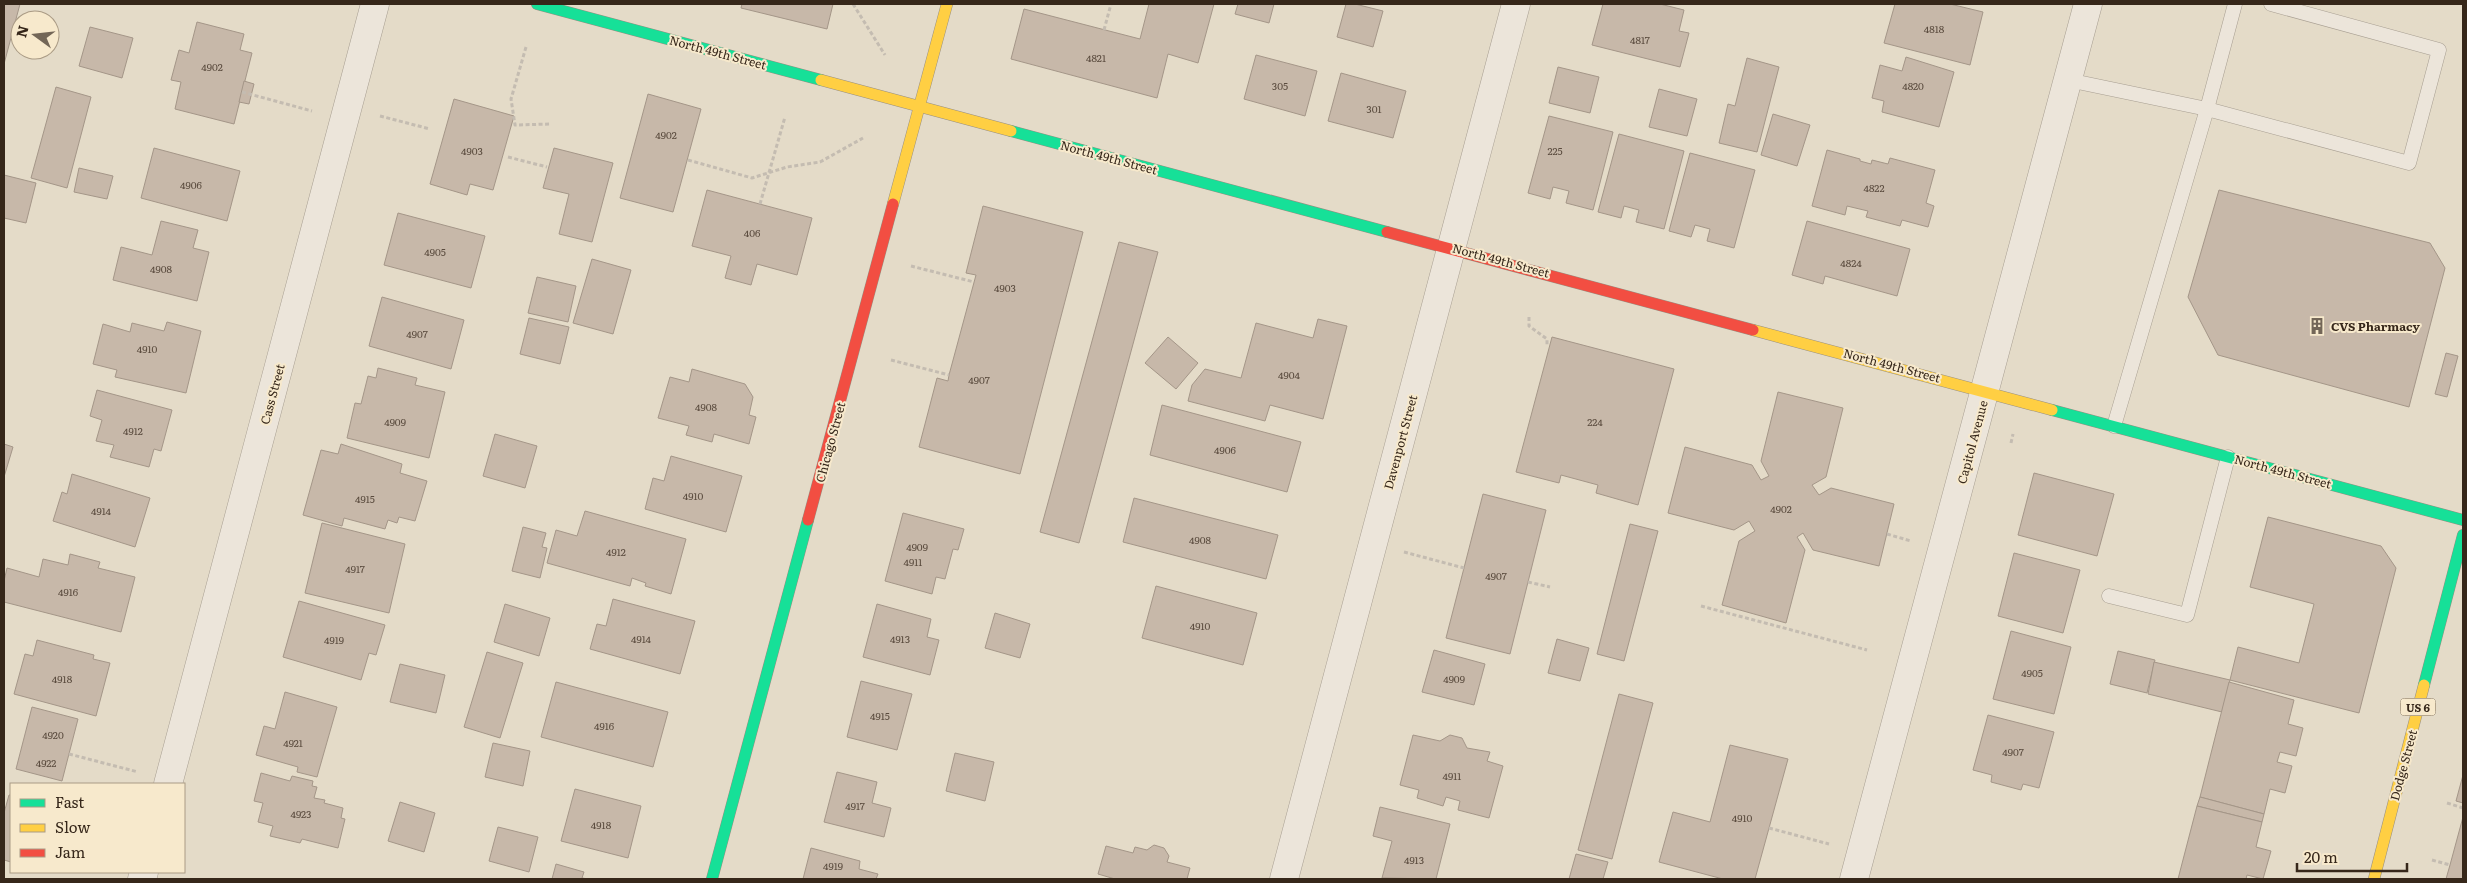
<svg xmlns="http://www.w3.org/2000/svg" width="2467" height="883" font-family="Literata,serif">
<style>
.building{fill:#c7b8a9;stroke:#a49688}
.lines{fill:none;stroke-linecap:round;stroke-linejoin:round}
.lane-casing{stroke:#a89f92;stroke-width:15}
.street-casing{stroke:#a89f92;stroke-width:29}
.fast-casing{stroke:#988f82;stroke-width:12}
.slow-casing{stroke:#988f82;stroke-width:12}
.jam-casing{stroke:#988f82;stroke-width:12}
.path{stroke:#c4bcb1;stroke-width:3;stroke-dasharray:4 2.5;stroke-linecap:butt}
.lane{stroke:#ece5da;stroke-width:14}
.street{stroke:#ece5da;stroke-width:28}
.fast{stroke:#16e098;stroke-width:11}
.slow{stroke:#ffcf43;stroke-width:11}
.jam{stroke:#f24e42;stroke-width:11}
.labels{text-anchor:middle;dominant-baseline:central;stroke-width:4;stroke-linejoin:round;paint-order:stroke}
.number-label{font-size:10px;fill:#5a4b3e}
.shield{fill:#f7e9cc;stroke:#70614f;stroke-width:1}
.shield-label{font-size:11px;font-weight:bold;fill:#36271a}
.street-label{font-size:12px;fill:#36271a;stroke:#f7e9cc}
.poi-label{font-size:12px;font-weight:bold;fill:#36271a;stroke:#f7e9cc;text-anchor:start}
</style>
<rect width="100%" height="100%" fill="#e4dbc8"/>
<!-- building -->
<g class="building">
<path d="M4 4H20L4 64Z"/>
<path d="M742 4H833L827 29 741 8Z"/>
<path d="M1149 4H1214L1198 63 1168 54 1157 98 1011 59 1024 9 1140 39Z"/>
<path d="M1238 4H1274L1269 23 1235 14Z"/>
<path d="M1346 4H1355L1383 11 1373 47 1337 37Z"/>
<path d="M1603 4H1660L1684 10 1679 31 1689 33 1680 67 1592 45Z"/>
<path d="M1895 4H1950L1983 12 1970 65 1884 43Z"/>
<path d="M197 22 244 34 240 50 252 53 234 124 175 109 181 82 171 80 179 50 189 53Z"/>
<path d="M90 27 133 38 122 78 79 66Z"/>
<path d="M1256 55 1317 71 1305 116 1244 99Z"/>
<path d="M1906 57 1954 72 1939 127 1882 112 1884 101 1872 98 1880 65 1902 71Z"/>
<path d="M1747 58 1779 67 1757 152 1719 143 1728 104 1735 106Z"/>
<path d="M1558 67 1599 77 1590 113 1549 103Z"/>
<path d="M1341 73 1406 91 1393 138 1328 121Z"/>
<path d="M244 81 254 84 249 104 239 102Z"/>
<path d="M56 87 91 97 67 188 31 178Z"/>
<path d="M1659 89 1697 99 1687 136 1649 127Z"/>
<path d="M648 94 701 109 673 212 620 198Z"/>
<path d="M454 99 514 116 493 190 470 184 467 195 430 184Z"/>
<path d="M1773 114 1810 125 1797 166 1761 155Z"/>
<path d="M1549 116 1613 132 1593 210 1566 203 1569 191 1553 187 1550 199 1528 193Z"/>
<path d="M1619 134 1684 151 1664 229 1636 222 1639 210 1624 206 1621 218 1598 212Z"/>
<path d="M154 148 240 171 227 221 141 198Z"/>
<path d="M554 148 613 163 592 242 559 234 569 194 543 188Z"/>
<path d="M1827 150 1860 159V161L1871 164 1872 160 1888 164 1890 158 1935 170 1926 203 1934 206 1928 227 1902 220 1900 226 1866 217 1868 211 1847 206 1845 215 1812 206Z"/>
<path d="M1690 153 1755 170 1734 248 1707 241 1710 229 1695 225 1691 237 1669 231Z"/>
<path d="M79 168 113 176 107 199 74 192Z"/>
<path d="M4 175 36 183 26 223 4 218Z"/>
<path d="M707 190 812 218 797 275 757 264 751 285 725 278 731 256 692 246Z"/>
<path d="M2219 190 2430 243 2445 268 2409 407 2218 355 2188 297Z"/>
<path d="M983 206 1083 232 1020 474 919 447 937 378 948 381 949 375 976 275 966 273Z"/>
<path d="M398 213 485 236 471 288 384 265Z"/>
<path d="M161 221 198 230 193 248 209 252 197 301 113 280 121 247 152 255Z"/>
<path d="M1807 221 1910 249 1897 296 1825 276 1823 284 1792 275Z"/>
<path d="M1119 242 1158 252 1079 543 1040 532Z"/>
<path d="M592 259 631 270 613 334 573 323Z"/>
<path d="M537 277 576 286 568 322 528 313Z"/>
<path d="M382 297 464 320 451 369 369 346Z"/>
<path d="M529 318 569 327 560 364 520 354Z"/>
<path d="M1318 319 1347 326 1323 419 1270 405 1265 421 1188 401 1192 385 1205 369 1241 378 1256 323 1313 338Z"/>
<path d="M167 322 201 331 186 393 115 377 117 370 93 364 103 324 130 332 132 323 164 331Z"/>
<path d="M1168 337 1198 363 1176 389 1145 363Z"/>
<path d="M1552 337 1674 369 1638 505 1596 493 1598 485 1561 475 1559 483 1516 472Z"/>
<path d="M2446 353 2458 356 2447 397 2435 394Z"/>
<path d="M378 368 417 378 415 385 445 392 429 458 347 438 355 403 361 404 368 376 376 378Z"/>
<path d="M692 369 745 384 753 397 749 415 756 417 749 444 714 434 712 442 686 435 689 426 658 418 670 377 689 382Z"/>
<path d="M97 390 172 410 161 451 154 449 149 467 110 457 114 445 96 441 102 420 90 416Z"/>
<path d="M1778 392 1843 408 1826 477 1812 485 1819 495 1831 488 1894 504 1879 566 1813 550 1803 533 1797 537 1805 550 1786 623 1722 605 1739 541 1755 531 1749 521 1734 530 1668 513 1685 447 1752 465 1761 480 1769 476 1761 461Z"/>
<path d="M1162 405 1301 442 1287 492 1150 455Z"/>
<path d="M495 434 537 446 525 488 483 476Z"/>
<path d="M4 444 13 447 4 477Z"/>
<path d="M341 444 402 464 400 473 427 481 415 521 399 517 397 523 388 520 385 529 344 518 342 526 303 515 321 450 338 454Z"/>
<path d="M671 456 742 476 726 532 645 509 653 478 664 481Z"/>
<path d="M2034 473 2114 494 2097 556 2018 535Z"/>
<path d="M72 474 150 498 135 547 53 521 62 492 67 494Z"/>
<path d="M1483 494 1546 510 1510 654 1446 638Z"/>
<path d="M1134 498 1278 535 1266 579 1123 542Z"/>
<path d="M585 511 686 539 671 594 645 586 646 583 632 578 630 586 547 563 556 530 577 536Z"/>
<path d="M903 513 964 529 958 550 953 549 945 579 936 577 932 594 885 581Z"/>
<path d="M2268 517 2381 546 2396 568 2359 713 2230 680 2238 647 2299 663 2314 604 2250 587Z"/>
<path d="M322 523 405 544 389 613 305 593Z"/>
<path d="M1630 524 1658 531 1624 661 1597 654Z"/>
<path d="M523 527 546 533 542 547 547 548 540 578 512 571Z"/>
<path d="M2014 553 2080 570 2063 633 1998 616Z"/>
<path d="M70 554 100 562 98 568 135 577 121 632 4 602V581L7 568 39 577 43 559 68 565Z"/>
<path d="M1156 586 1257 613 1243 665 1142 638Z"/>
<path d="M613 599 695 621 680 674 590 649 597 624 606 626Z"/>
<path d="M299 601 385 625 376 655 369 653 361 680 283 657Z"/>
<path d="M505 604 550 618 539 656 494 642Z"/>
<path d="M877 604 931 619 927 637 939 640 930 675 863 657Z"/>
<path d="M995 613 1030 624 1020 658 985 648Z"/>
<path d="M2011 631 2071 647 2054 714 1993 699Z"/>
<path d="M1557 639 1589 648 1580 681 1548 673Z"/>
<path d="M37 640 94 655 93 659 110 663 96 716 14 694 25 654 33 656Z"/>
<path d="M1434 650 1485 664 1474 705 1422 692Z"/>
<path d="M2118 651 2155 660 2147 693 2110 684Z"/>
<path d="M487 652 523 663 500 738 464 727Z"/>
<path d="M2154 662 2230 680 2222 712 2148 694Z"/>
<path d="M400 664 445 675 436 713 390 702Z"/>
<path d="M861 681 912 694 897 750 847 737Z"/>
<path d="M556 682 668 712 653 767 541 737Z"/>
<path d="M2229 682 2294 700 2288 724 2303 728 2296 756 2280 752 2277 762 2292 766 2285 793 2270 789 2264 814 2200 797Z"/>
<path d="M285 692 337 707 317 777 297 772 298 767 256 755 264 726 275 729Z"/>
<path d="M1619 694 1653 703 1612 859 1578 850Z"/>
<path d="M32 707 78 719 62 781 16 769Z"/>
<path d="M1988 715 2054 732 2039 788 2023 784 2021 790 1991 782 1992 775 1973 770Z"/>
<path d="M1413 735 1440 741 1450 735 1462 738 1467 748 1490 752 1487 761 1503 766 1489 818 1458 810 1460 801 1446 797 1443 806 1417 798 1419 790 1400 785Z"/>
<path d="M493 743 530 751 523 786 485 777Z"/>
<path d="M1730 745 1788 759 1755 879H1723L1659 862 1673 812 1710 822Z"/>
<path d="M955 753 994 762 985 801 946 791Z"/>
<path d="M837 772 877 782 872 803 891 808 884 837 824 822Z"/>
<path d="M261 773 290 781 292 776 313 781 312 786 317 787 314 798 325 800 324 803 343 808 341 818 345 819 338 848 302 839 300 843 270 836 273 826 258 822 263 803 254 801Z"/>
<path d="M2463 775V803L2456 801Z"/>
<path d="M575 789 641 806 628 858 561 841Z"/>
<path d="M9 795H11V862L4 860V813Z"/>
<path d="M2200 797 2264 814 2262 822 2197 806Z"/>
<path d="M400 802 435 813 424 852 388 841Z"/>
<path d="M2197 806 2262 822 2256 847 2271 851 2263 879 2247 875 2246 879H2178Z"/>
<path d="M1380 807 1450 824 1436 879 1382 878 1392 841 1373 836Z"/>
<path d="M2463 817V879H2446L2450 865Z"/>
<path d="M498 827 538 837 529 872 489 861Z"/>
<path d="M1154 845 1164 848 1169 856 1167 862 1190 868 1187 879H1115L1098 874 1106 846 1133 853 1135 847 1147 850Z"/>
<path d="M811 848 860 861 859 869 878 874 876 879H803Z"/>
<path d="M1576 854 1608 862 1603 879H1569Z"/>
<path d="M556 864 584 872 582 878 588 879H552Z"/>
</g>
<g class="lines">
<!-- lane casing -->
<g class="lane-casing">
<g id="lane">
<path d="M2068 80 2207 109 2235 4"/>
<path d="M2114 426 2207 109 2409 163 2439 50 2271 4"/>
<path d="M2109 596 2187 615 2228 457"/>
</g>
</g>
<!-- street casing -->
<g class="street-casing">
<g id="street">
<path d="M168 784 375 4"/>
<path d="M142 879 144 872"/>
<path d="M1284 879 1516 4"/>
<path d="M1854 879 2088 4"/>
</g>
</g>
<!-- fast casing -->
<g class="fast-casing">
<g id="fast">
<path d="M537 4 821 80"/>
<path d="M1011 131 1387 232"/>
<path d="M2052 410 2463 520"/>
<path d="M2424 685 2463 535"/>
<path d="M712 879 808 520"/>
</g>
</g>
<!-- slow casing -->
<g class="slow-casing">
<g id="slow">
<path d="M821 80 1011 131"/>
<path d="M893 204 947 4"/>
<path d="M1753 330 2052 410"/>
<path d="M2374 879 2424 685"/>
</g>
</g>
<!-- jam casing -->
<g class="jam-casing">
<g id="jam">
<path d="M1387 232 1753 330"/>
<path d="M808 520 893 204"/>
</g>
</g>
<!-- path -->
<g class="path">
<path d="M853 4 885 55"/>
<path d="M1104 30 1111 4"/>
<path d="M526 47 511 99 515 125 550 124"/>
<path d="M242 92 312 111"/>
<path d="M380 116 430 129"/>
<path d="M508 157 547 167"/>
<path d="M688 160 752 178 787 167 820 162 863 138"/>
<path d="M760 204 785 117"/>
<path d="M911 266 974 282"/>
<path d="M1529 317V326L1547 339V345"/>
<path d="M891 360 949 375"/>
<path d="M2011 443 2013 434"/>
<path d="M1887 534 1911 541"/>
<path d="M1404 552 1464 568"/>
<path d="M1528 582 1550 587"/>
<path d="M1701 606 1867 650"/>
<path d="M69 754 138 772"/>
<path d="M2447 803 2463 808"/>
<path d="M1769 828 1829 844"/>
<path d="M2432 860 2450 865"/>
</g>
<!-- lane -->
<use href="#lane" class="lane"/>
<!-- street -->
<use href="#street" class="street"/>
<!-- fast -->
<use href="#fast" class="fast"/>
<!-- slow -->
<use href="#slow" class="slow"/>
<!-- jam -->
<use href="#jam" class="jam"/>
</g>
<!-- icons -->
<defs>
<g id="building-bare" transform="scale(1.35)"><path d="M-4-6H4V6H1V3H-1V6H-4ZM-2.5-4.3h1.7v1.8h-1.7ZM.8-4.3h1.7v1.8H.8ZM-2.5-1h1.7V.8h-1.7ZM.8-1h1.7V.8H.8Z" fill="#736657" stroke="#f7e9cc" stroke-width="2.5" paint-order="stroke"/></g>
</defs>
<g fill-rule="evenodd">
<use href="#building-bare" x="2317" y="326"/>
</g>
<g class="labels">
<!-- number labels -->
<g class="number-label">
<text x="1934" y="28">4818</text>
<text x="1640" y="39">4817</text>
<text x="1096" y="57">4821</text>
<text x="212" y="66">4902</text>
<text x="1280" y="85">305</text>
<text x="1913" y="85">4820</text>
<text x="1374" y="108">301</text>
<text x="666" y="134">4902</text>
<text x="472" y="150">4903</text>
<text x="1555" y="150">225</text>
<text x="191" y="184">4906</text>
<text x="1874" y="187">4822</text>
<text x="752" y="232">406</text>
<text x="435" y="251">4905</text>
<text x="1851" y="262">4824</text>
<text x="161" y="268">4908</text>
<text x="1005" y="287">4903</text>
<text x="417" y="333">4907</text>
<text x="147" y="348">4910</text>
<text x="1289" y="374">4904</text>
<text x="979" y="379">4907</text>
<text x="706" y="406">4908</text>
<text x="395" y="421">4909</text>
<text x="1595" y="421">224</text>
<text x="133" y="430">4912</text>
<text x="1225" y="449">4906</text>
<text x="693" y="495">4910</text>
<text x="365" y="498">4915</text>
<text x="1781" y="508">4902</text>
<text x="101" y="510">4914</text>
<text x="1200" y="539">4908</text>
<text x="917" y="546">4909</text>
<text x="616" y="551">4912</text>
<text x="913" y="561">4911</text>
<text x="355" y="568">4917</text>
<text x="1496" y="575">4907</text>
<text x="68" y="591">4916</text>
<text x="1200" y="625">4910</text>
<text x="641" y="638">4914</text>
<text x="900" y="638">4913</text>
<text x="334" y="639">4919</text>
<text x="2032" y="672">4905</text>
<text x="62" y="678">4918</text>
<text x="1454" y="678">4909</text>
<text x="880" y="715">4915</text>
<text x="604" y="725">4916</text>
<text x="53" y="734">4920</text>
<text x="293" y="742">4921</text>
<text x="2013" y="751">4907</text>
<text x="46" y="762">4922</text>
<text x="1452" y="775">4911</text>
<text x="855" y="805">4917</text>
<text x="301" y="813">4923</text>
<text x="1742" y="817">4910</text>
<text x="601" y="824">4918</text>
<text x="1414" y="859">4913</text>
<text x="833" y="865">4919</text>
</g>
<!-- shield labels -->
<rect class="shield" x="2400.5" y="698.5" width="35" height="17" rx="4"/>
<g class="shield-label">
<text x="2418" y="707">US 6</text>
</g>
<!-- street labels -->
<g class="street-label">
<text transform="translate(718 52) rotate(15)">North 49th Street</text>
<text transform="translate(1109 157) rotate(15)">North 49th Street</text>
<text transform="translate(1501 260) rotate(15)">North 49th Street</text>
<text transform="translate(1892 365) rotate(15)">North 49th Street</text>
<text transform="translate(272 394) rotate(-75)">Cass Street</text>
<text transform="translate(830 442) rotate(-75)">Chicago Street</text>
<text transform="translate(1400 442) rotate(-75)">Davenport Street</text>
<text transform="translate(1972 442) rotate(-75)">Capitol Avenue</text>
<text transform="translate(2283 471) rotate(15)">North 49th Street</text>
<text transform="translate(2403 765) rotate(-75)">Dodge Street</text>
</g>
<!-- poi labels -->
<g class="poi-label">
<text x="2331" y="326">CVS Pharmacy</text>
</g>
</g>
<!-- border -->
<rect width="2467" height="883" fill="none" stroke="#36271a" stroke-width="10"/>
<!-- legend -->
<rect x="10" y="783" width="175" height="90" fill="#f7e9cc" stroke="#aa9b85"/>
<rect x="20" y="799" width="25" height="8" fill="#16e098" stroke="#aa9b85"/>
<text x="55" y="808" font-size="15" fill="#36271a">Fast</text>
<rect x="20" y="824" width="25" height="8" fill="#ffcf43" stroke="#aa9b85"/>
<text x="55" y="833" font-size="15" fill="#36271a">Slow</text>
<rect x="20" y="849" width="25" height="8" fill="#f24e42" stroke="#aa9b85"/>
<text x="55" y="858" font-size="15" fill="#36271a">Jam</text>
<!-- north arrow -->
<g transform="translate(35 35) rotate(285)"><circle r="24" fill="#f7e9cc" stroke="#aa9b85"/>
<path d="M0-4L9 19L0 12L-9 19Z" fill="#736657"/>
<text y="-8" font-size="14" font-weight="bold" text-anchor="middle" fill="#36271a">N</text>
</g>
<!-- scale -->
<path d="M2297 863v8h110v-8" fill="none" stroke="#36271a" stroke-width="2.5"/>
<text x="2304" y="863" font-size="15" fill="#36271a" stroke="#f7e9cc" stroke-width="4" paint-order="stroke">20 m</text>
</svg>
